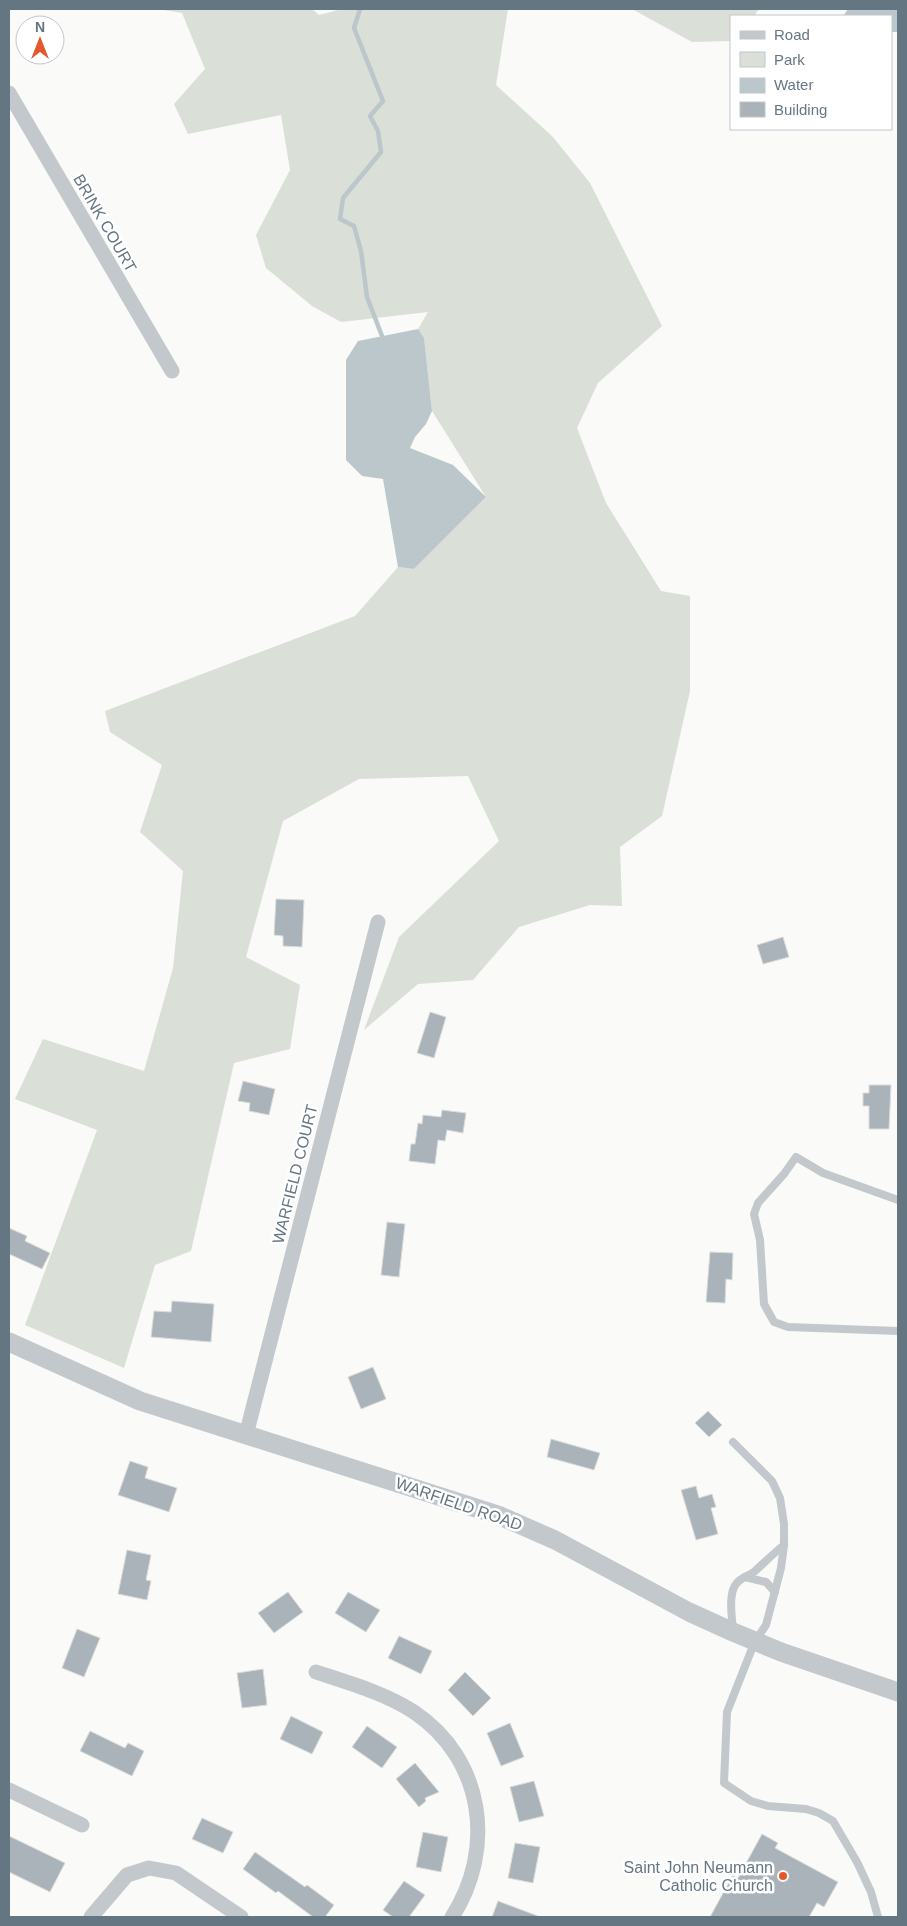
<svg xmlns="http://www.w3.org/2000/svg" width="907" height="1926" font-family="Helvetica,sans-serif">
<style>
.green{fill:#dadfd7}
.water{fill:#bbc7cb}
.lines{fill:none;stroke-linecap:round;stroke-linejoin:round}
.stream{stroke:#bbc7cb;stroke-width:4.5}
.building{fill:#aab3b9;stroke:#dcdcda}
.service{stroke:#c3c8cc;stroke-width:8}
.minor{stroke:#c3c8cc;stroke-width:15}
.tertiary{stroke:#c3c8cc;stroke-width:19}
.poi-dot{fill:#e4572e;stroke:#fff;stroke-width:2}
.labels{text-anchor:middle;dominant-baseline:central;stroke-width:5;stroke-linejoin:round;paint-order:stroke}
.street-label{font-size:16px;fill:#657683;stroke:#fff}
.poi-label{font-size:16px;fill:#657683;stroke:#fff;text-anchor:end}
</style>
<rect width="100%" height="100%" fill="#fafaf8"/>
<!-- green -->
<g class="green">
<path d="M158 9H312L319 15 342 9H508L496 85 553 137 590 183 662 326 598 383 577 428 606 503 661 591 690 596V691L662 816 620 847 622 906 590 905 519 927 473 980 418 984 364 1030 399 937 499 841 468 776 359 779 283 821 246 957 300 985 290 1049 234 1063 191 1251 155 1265 124 1368 25 1325 97 1130 15 1099 43 1039 144 1071 173 968 183 871 140 832 162 765 110 732 105 711 355 616 398 567 414 569 486 497 432 411 424 339 418 329 428 312 341 322 312 306 266 268 256 235 290 170 281 115 188 134 174 104 205 69 182 13Z"/>
<path d="M632 9H759L754 16H731V41L692 42Z"/>
</g>
<!-- water -->
<g class="water">
<path d="M848 9H898V32H891V16H847L844 15Z"/>
<path d="M418 329 424 338 432 411 426 424 415 437 410 448 453 465 486 497 414 569 398 567 383 479 362 476 346 460V360L358 341Z"/>
</g>
<g class="lines">
<!-- stream -->
<path class="stream" d="M360 9 354 28 383 101 370 116 378 131 381 152 343 198 340 219 354 226 361 251 367 297 382 336"/>
</g>
<!-- building -->
<g class="building">
<path d="M276 899 304 900 302 947 283 946V936L274 935Z"/>
<path d="M783 937 789 957 763 964 757 945Z"/>
<path d="M430 1012 446 1017 434 1058 417 1053Z"/>
<path d="M243 1081 275 1089 269 1115 249 1111 250 1103 238 1101Z"/>
<path d="M869 1085H891L889 1129H869V1106H863V1093H869Z"/>
<path d="M442 1110 466 1113 463 1133 447 1130 445 1141 438 1140 435 1164 409 1161 411 1144H415L418 1123 422 1124 423 1115 441 1117Z"/>
<path d="M387 1222 405 1224 399 1277 381 1275Z"/>
<path d="M9 1228 27 1236 25 1241 50 1253 42 1269 9 1254Z"/>
<path d="M710 1252 733 1253 732 1280 726 1279 725 1303 706 1302Z"/>
<path d="M172 1301 214 1304 211 1342 151 1337 154 1311 171 1312Z"/>
<path d="M373 1367 386 1399 361 1409 348 1377Z"/>
<path d="M708 1411 722 1425 709 1437 695 1423Z"/>
<path d="M551 1439 600 1453 594 1470 547 1457Z"/>
<path d="M130 1461 148 1467 145 1478 177 1488 169 1512 118 1495Z"/>
<path d="M696 1486 699 1498 712 1494 716 1507 711 1508 718 1534 696 1540 681 1490Z"/>
<path d="M127 1550 151 1555 146 1580 151 1581 147 1600 118 1594Z"/>
<path d="M288 1592 303 1612 274 1633 258 1613Z"/>
<path d="M348 1592 380 1610 366 1632 335 1613Z"/>
<path d="M77 1629 100 1638 84 1677 62 1668Z"/>
<path d="M399 1636 432 1651 421 1674 388 1658Z"/>
<path d="M263 1669 267 1705 242 1708 237 1673Z"/>
<path d="M465 1672 491 1698 473 1716 448 1690Z"/>
<path d="M291 1716 323 1732 312 1754 280 1739Z"/>
<path d="M510 1723 524 1757 501 1766 487 1733Z"/>
<path d="M367 1726 397 1747 382 1768 352 1747Z"/>
<path d="M90 1731 125 1748 128 1743 144 1751 132 1776 80 1751Z"/>
<path d="M415 1763 439 1792 425 1798 426 1801 419 1807 396 1779Z"/>
<path d="M534 1781 544 1816 519 1822 510 1787Z"/>
<path d="M202 1818 233 1832 223 1853 192 1839Z"/>
<path d="M423 1832 448 1837 441 1872 416 1867Z"/>
<path d="M762 1834 778 1843 775 1848 838 1882 824 1907 817 1903 809 1917H710L733 1875 738 1878Z"/>
<path d="M9 1836 65 1863 50 1892 9 1872Z"/>
<path d="M515 1843 540 1847 533 1883 508 1878Z"/>
<path d="M255 1852 305 1887 307 1885 334 1905 325 1917H313L278 1891 276 1893 243 1869Z"/>
<path d="M404 1881 425 1895 409 1917H393L383 1910Z"/>
<path d="M498 1901 538 1916V1917H492Z"/>
</g>
<g class="lines">
<!-- service -->
<g class="service">
<path d="M898 1200 823 1173 796 1157 784 1174 758 1203 754 1214 760 1240 764 1304 774 1322 788 1327 898 1331"/>
<path d="M733 1442 772 1481 780 1498 784 1524V1545L781 1568 766 1625 755 1641 727 1712 724 1783 751 1801 768 1806 806 1809 819 1813 833 1821 857 1862 871 1892 878 1917"/>
<path d="M745 1577 766 1582 775 1592"/>
<path d="M733 1630C732 1618 728 1594 736 1584 740 1578 749 1576 755 1571 765 1562 774 1553 784 1545"/>
</g>
<!-- minor -->
<g class="minor">
<path d="M9 93 172 371"/>
<path d="M246 1435 378 922"/>
<path d="M316 1672C349 1683 385 1693 414 1712 484 1759 496 1849 452 1917"/>
<path d="M9 1790 82 1825"/>
<path d="M91 1917 127 1875 149 1868 176 1873 241 1917"/>
</g>
<!-- tertiary -->
<path class="tertiary" d="M9 1342 140 1401 498 1515 555 1540 689 1612 733 1632 781 1652 898 1692"/>
</g>
<!-- markers -->
<circle class="poi-dot" cx="783" cy="1876" r="5"/>
<g class="labels">
<!-- street labels -->
<g class="street-label">
<text transform="translate(105 223) rotate(60)">BRINK COURT</text>
<text transform="translate(295 1174) rotate(-76)">WARFIELD COURT</text>
<text transform="translate(459 1504) rotate(19)">WARFIELD ROAD</text>
</g>
<!-- poi labels -->
<g class="poi-label">
<text x="773" y="1867">Saint John Neumann<tspan x="773" dy="18">Catholic Church</tspan></text>
</g>
</g>
<!-- border -->
<rect width="907" height="1926" fill="none" stroke="#657683" stroke-width="20"/>
<!-- legend -->
<rect x="730" y="15" width="162" height="115" fill="#ffffff" stroke="#c1c8cd"/>
<rect x="740" y="31" width="25" height="8" fill="#c3c8cc" stroke="#c1c8cd"/>
<text x="774" y="40" font-size="15" fill="#657683">Road</text>
<rect x="740" y="52" width="25" height="15" fill="#dadfd7" stroke="#c1c8cd"/>
<text x="774" y="65" font-size="15" fill="#657683">Park</text>
<rect x="740" y="78" width="25" height="15" fill="#bbc7cb" stroke="#c1c8cd"/>
<text x="774" y="90" font-size="15" fill="#657683">Water</text>
<rect x="740" y="102" width="25" height="15" fill="#aab3b9" stroke="#c1c8cd"/>
<text x="774" y="115" font-size="15" fill="#657683">Building</text>
<!-- north arrow -->
<g transform="translate(40 40)"><circle r="24" fill="#ffffff" stroke="#c1c8cd"/>
<path d="M0-4L9 19L0 12L-9 19Z" fill="#e4572e"/>
<text y="-8" font-size="14" font-weight="bold" text-anchor="middle" fill="#657683">N</text>
</g>
</svg>
